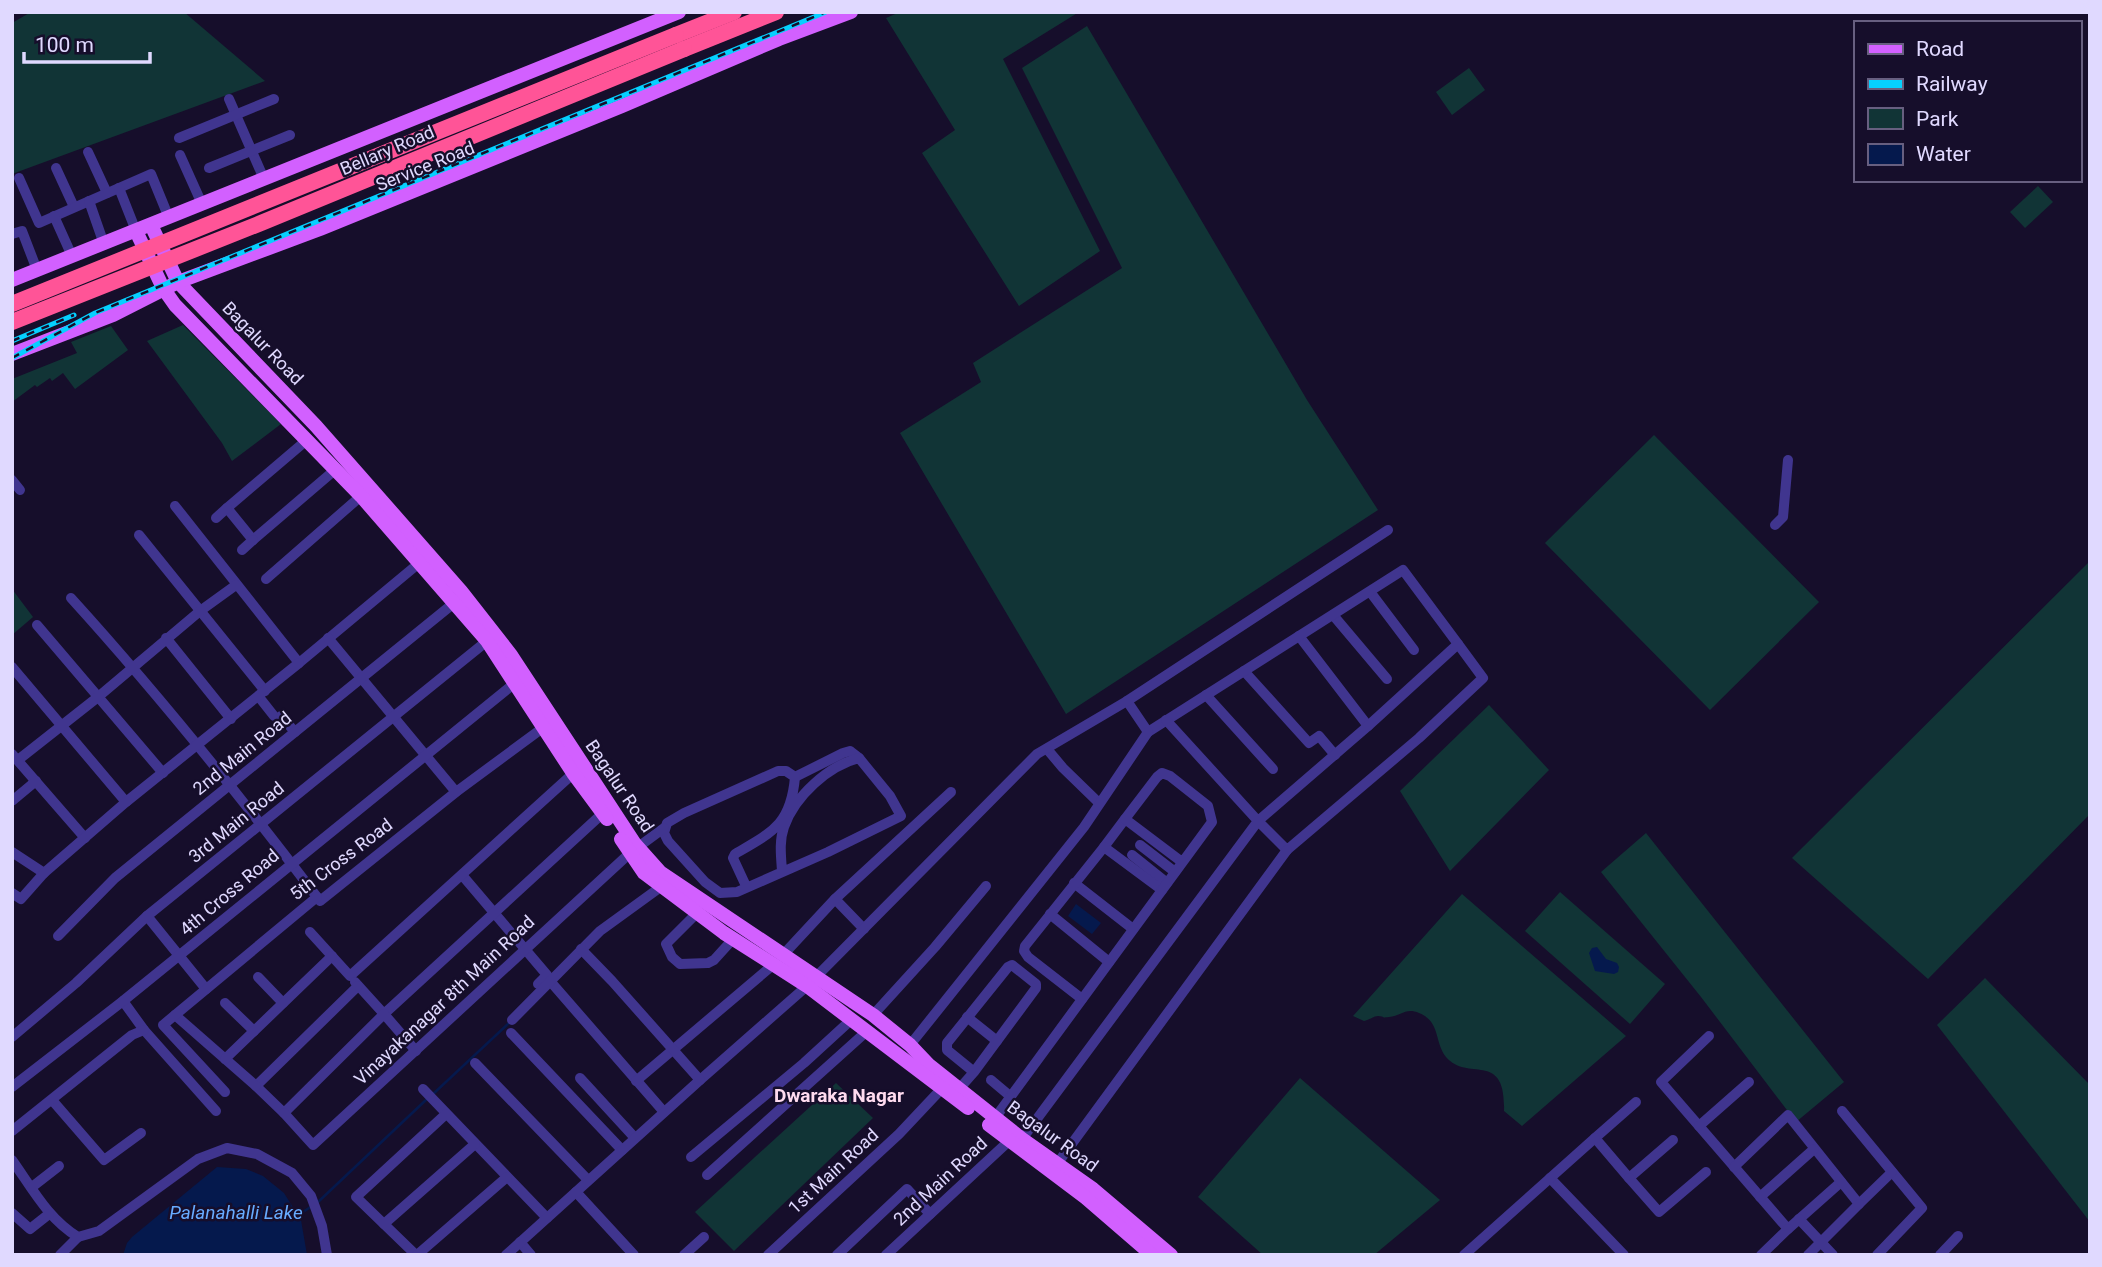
<svg xmlns="http://www.w3.org/2000/svg" width="2102" height="1267" font-family="Roboto,sans-serif">
<style>
.green{fill:#113436}
.water{fill:#05194d}
.lines{fill:none;stroke-linecap:round;stroke-linejoin:round}
.stream{stroke:#05194d;stroke-width:2.5}
.minor{stroke:#40358f;stroke-width:10}
.major{stroke:#d260ff;stroke-width:14}
.highway{stroke:#ff5497;stroke-width:16}
.rail-casing{stroke:#05d0ff;stroke-width:5}
.rail{stroke:#160e2b;stroke-width:2.5;stroke-dasharray:8;stroke-linecap:butt}
.highway-bridge{stroke:#ff5497;stroke-width:16}
.labels{text-anchor:middle;dominant-baseline:central;stroke-width:5;stroke-linejoin:round;paint-order:stroke}
.street-label{font-size:18px;fill:#e0d9ff;stroke:#160e2b}
.neighbourhood-label{font-size:19px;font-weight:bold;fill:#ffdbef;stroke:#160e2b}
.water-label{font-size:19px;font-style:italic;fill:#67abff;stroke:#160e2b}
</style>
<rect width="100%" height="100%" fill="#160e2b"/>
<!-- green -->
<g class="green">
<path d="M31 12H184L265 81 12 174V23Z"/>
<path d="M900 12H1079L1003 59 1100 251 1019 306 922 153 955 130 886 18Z"/>
<path d="M1087 26 1307 400 1378 510 1066 714 900 433 981 382 973 363 1122 268 1022 68Z"/>
<path d="M1469 68 1485 90 1452 115 1436 92Z"/>
<path d="M2038 186 2053 202 2025 228 2010 212Z"/>
<path d="M183 325 281 424 232 461 222 443 147 341Z"/>
<path d="M111 326 128 350 75 389 63 373 52 381 50 378 37 387 35 385 12 402V379L77 353 71 342Z"/>
<path d="M1654 435 1819 602 1710 710 1545 543Z"/>
<path d="M2090 561V814L1928 979 1792 858Z"/>
<path d="M12 589 33 617 12 635Z"/>
<path d="M1489 705 1549 770 1450 871 1400 791Z"/>
<path d="M1646 833 1844 1082 1796 1122 1701 997 1601 872Z"/>
<path d="M1560 892 1665 984 1630 1024 1525 931Z"/>
<path d="M1462 894 1626 1036 1522 1126 1504 1111C1506 1049 1468 1083 1446 1057 1434 1042 1441 1022 1419 1013 1406 1007 1401 1016 1389 1017 1379 1018 1388 1017 1378 1016 1374 1016 1369 1020 1364 1021L1353 1016Z"/>
<path d="M1985 978 2090 1085V1222L1937 1025Z"/>
<path d="M1300 1078 1440 1200 1374 1255H1263L1198 1197Z"/>
<path d="M836 1083 873 1118 734 1251 695 1212Z"/>
</g>
<!-- water -->
<g class="water">
<path d="M1076 904 1101 923 1092 934 1068 916Z"/>
<path d="M1597 947 1606 959 1617 963 1619 967 1618 972 1614 974 1595 971 1589 953 1592 948Z"/>
<path d="M217 1167 246 1169 263 1176 284 1193 301 1220 307 1255H123L127 1243 132 1237Z"/>
</g>
<g class="lines">
<!-- stream -->
<g class="stream">
<path d="M432 1095 509 1023"/>
<path d="M317 1203 427 1099"/>
<path d="M297 1216 312 1206"/>
</g>
<!-- minor -->
<g class="minor">
<path d="M229 99 264 179"/>
<path d="M179 138 274 99"/>
<path d="M88 152 107 193"/>
<path d="M180 155 202 204"/>
<path d="M56 168 74 207"/>
<path d="M209 168 290 135"/>
<path d="M19 178 39 223 151 174 169 218"/>
<path d="M119 188 136 231"/>
<path d="M89 201 104 244"/>
<path d="M54 216 72 256"/>
<path d="M12 234 22 231 37 270"/>
<path d="M308 439 227 508 253 540 336 469"/>
<path d="M12 480 20 490"/>
<path d="M175 506 299 663 424 559"/>
<path d="M216 518 227 508"/>
<path d="M1775 525 1783 517 1788 460"/>
<path d="M139 535 265 691"/>
<path d="M242 550 253 540"/>
<path d="M266 579 361 496"/>
<path d="M1371 593 1414 650"/>
<path d="M71 598C159 695 241 797 320 901L456 792 544 727"/>
<path d="M1333 615 1387 679"/>
<path d="M37 625 163 773"/>
<path d="M1299 636 1368 726"/>
<path d="M166 638 231 719"/>
<path d="M328 638 456 792"/>
<path d="M12 667 126 802"/>
<path d="M1244 671 1309 743 1319 736 1335 755"/>
<path d="M1206 695 1273 769"/>
<path d="M259 697 274 716"/>
<path d="M281 716 295 732"/>
<path d="M1148 732 1403 570 1458 644"/>
<path d="M1047 749 1063 768 1098 802"/>
<path d="M12 754 85 838"/>
<path d="M18 760 98 697 200 611 236 585"/>
<path d="M795 777 843 753 850 751 859 758"/>
<path d="M12 801 36 781"/>
<path d="M1140 845 1175 872"/>
<path d="M1104 847 1125 819"/>
<path d="M12 852 44 873"/>
<path d="M1132 855 1167 883"/>
<path d="M462 875 547 975 538 984"/>
<path d="M1074 883 1133 929"/>
<path d="M746 886 733 858 735 854C773 832 791 824 795 777L786 771H778L684 813 667 823 664 833 668 841 705 882 720 893 737 892 828 852 901 816 890 796 859 758C828 766 795 796 784 827 779 841 781 856 782 871"/>
<path d="M12 893 21 899 44 873 126 802 299 663"/>
<path d="M835 899 864 929"/>
<path d="M698 912 666 944 672 957 680 964 708 963 714 960 733 939"/>
<path d="M1050 914 1109 962"/>
<path d="M147 916 206 989"/>
<path d="M310 932 350 976 577 770"/>
<path d="M58 936 115 878 454 603"/>
<path d="M782 956 835 899 951 792"/>
<path d="M258 977 283 1003"/>
<path d="M550 981 664 1112"/>
<path d="M355 982 384 1014 603 813"/>
<path d="M358 986 256 1086 284 1113 384 1014 416 1051"/>
<path d="M1082 999 1028 957 1024 951 1025 946 1104 847 1162 890"/>
<path d="M123 1001 144 1030 216 1111"/>
<path d="M225 1003 254 1031"/>
<path d="M175 1015 256 1086"/>
<path d="M873 1015 935 947 986 886"/>
<path d="M967 1017 997 1041"/>
<path d="M512 1020 600 931 662 886"/>
<path d="M511 1033 622 1150"/>
<path d="M1709 1036 1661 1082 1788 1229 1841 1182"/>
<path d="M12 1037 76 983 147 916 487 641"/>
<path d="M910 1045 1084 827 1148 732 1127 701"/>
<path d="M225 1059 332 956"/>
<path d="M475 1063 588 1180"/>
<path d="M580 1078 635 1138"/>
<path d="M700 1080 807 986 1037 754 1127 701 1388 530"/>
<path d="M991 1080 1010 1096"/>
<path d="M636 1081 773 965"/>
<path d="M12 1087 123 1001 515 683"/>
<path d="M423 1089 547 1218"/>
<path d="M959 1089 974 1072 947 1050V1043L1008 967 1012 965 1036 984V988L974 1072"/>
<path d="M225 1092 163 1025 317 897"/>
<path d="M52 1100 104 1160 141 1133"/>
<path d="M1636 1102 1595 1138 1629 1178 1673 1140"/>
<path d="M1842 1111 1922 1208 1877 1255"/>
<path d="M284 1113 313 1145 630 853 664 828"/>
<path d="M995 1118 1212 822 1208 806 1170 776 1162 773 1157 777 1125 819 1182 862"/>
<path d="M1699 1126 1749 1082"/>
<path d="M12 1131 132 1035 144 1030"/>
<path d="M1022 1139 1258 821 1287 850 1419 738 1483 678 1458 644 1368 726 1258 821 1166 720"/>
<path d="M691 1157 804 1063 851 1020"/>
<path d="M12 1160C32 1188 48 1219 78 1237L99 1231 198 1159 227 1148 257 1154 292 1173 311 1196 322 1226 327 1255"/>
<path d="M1057 1164 1287 850"/>
<path d="M1734 1167 1788 1115 1859 1204 1892 1172"/>
<path d="M707 1175 866 1032"/>
<path d="M1550 1178 1624 1255"/>
<path d="M1629 1178 1659 1212 1706 1172"/>
<path d="M32 1187 59 1166"/>
<path d="M576 1192 634 1255"/>
<path d="M1760 1197 1814 1149"/>
<path d="M12 1213 30 1229 49 1214"/>
<path d="M1799 1219 1833 1255"/>
<path d="M384 1224 475 1144"/>
<path d="M520 1242 531 1255"/>
<path d="M60 1255 78 1237"/>
<path d="M416 1255 356 1197 446 1114"/>
<path d="M417 1255 507 1177"/>
<path d="M506 1255 700 1080 612 981 581 949"/>
<path d="M684 1255 704 1237"/>
<path d="M768 1255 899 1134 947 1083"/>
<path d="M837 1255 907 1189 930 1214"/>
<path d="M886 1255 1009 1141 1011 1133"/>
<path d="M1464 1255 1595 1138"/>
<path d="M1761 1255 1788 1229"/>
<path d="M1808 1255 1859 1204"/>
<path d="M1940 1255 1958 1236"/>
</g>
<!-- major -->
<g class="major">
<path d="M151 225 178 282 316 426 461 591 511 655 635 844 660 872 873 1015 910 1045 929 1065 1022 1139 1093 1189 1171 1255"/>
<path d="M136 231 163 288 175 305 361 496 487 641 573 773 607 819"/>
<path d="M12 280 679 12"/>
<path d="M12 354 113 315 178 282 320 229 622 106 779 39 851 12"/>
<path d="M621 839 644 873 724 933 807 986 968 1108"/>
<path d="M989 1125 1086 1198 1152 1255"/>
</g>
<!-- highway -->
<g class="highway">
<path d="M676 35 734 12"/>
<path d="M684 49 776 12"/>
</g>
<!-- rail casing -->
<g class="rail-casing">
<g id="rail">
<path d="M12 341 74 315"/>
<path d="M12 358 95 313 826 12"/>
</g>
</g>
<!-- rail -->
<use href="#rail" class="rail"/>
<!-- highway-bridge -->
<g class="highway-bridge">
<path d="M12 304 676 35"/>
<path d="M12 322 261 223 684 49"/>
</g>
</g>
<g class="labels">
<!-- street labels -->
<g class="street-label">
<text transform="translate(387 150) rotate(-23)">Bellary Road</text>
<text transform="translate(425 166) rotate(-22)">Service Road</text>
<text transform="translate(263 343) rotate(46)">Bagalur Road</text>
<text transform="translate(242 753) rotate(-39)">2nd Main Road</text>
<text transform="translate(620 786) rotate(56)">Bagalur Road</text>
<text transform="translate(236 822) rotate(-39)">3rd Main Road</text>
<text transform="translate(341 859) rotate(-37)">5th Cross Road</text>
<text transform="translate(229 892) rotate(-40)">4th Cross Road</text>
<text transform="translate(444 1000) rotate(-43)">Vinayakanagar 8th Main Road</text>
<text transform="translate(1053 1136) rotate(36)">Bagalur Road</text>
<text transform="translate(833 1171) rotate(-43)">1st Main Road</text>
<text transform="translate(940 1181) rotate(-43)">2nd Main Road</text>
</g>
<!-- neighbourhood labels -->
<g class="neighbourhood-label">
<text x="839" y="1095">Dwaraka Nagar</text>
</g>
<!-- water labels -->
<g class="water-label">
<text x="236" y="1212">Palanahalli Lake</text>
</g>
</g>
<!-- border -->
<rect width="2102" height="1267" fill="none" stroke="#e0d9ff" stroke-width="28"/>
<!-- legend -->
<rect x="1854" y="21" width="228" height="161" fill="#160e2b" stroke="#675f80" stroke-width="2"/>
<rect x="1868" y="44" width="35" height="10" fill="#d260ff" stroke="#675f80" stroke-width="2"/>
<text x="1916" y="56" font-size="21" fill="#e0d9ff">Road</text>
<rect x="1868" y="79" width="35" height="10" fill="#05d0ff" stroke="#675f80" stroke-width="2"/>
<text x="1916" y="91" font-size="21" fill="#e0d9ff">Railway</text>
<rect x="1868" y="108" width="35" height="21" fill="#113436" stroke="#675f80" stroke-width="2"/>
<text x="1916" y="126" font-size="21" fill="#e0d9ff">Park</text>
<rect x="1868" y="144" width="35" height="21" fill="#05194d" stroke="#675f80" stroke-width="2"/>
<text x="1916" y="161" font-size="21" fill="#e0d9ff">Water</text>
<!-- scale -->
<path d="M24 52v10h126v-10" fill="none" stroke="#e0d9ff" stroke-width="3.5"/>
<text x="35" y="52" font-size="21" fill="#e0d9ff" stroke="#160e2b" stroke-width="5" paint-order="stroke">100 m</text>
</svg>
